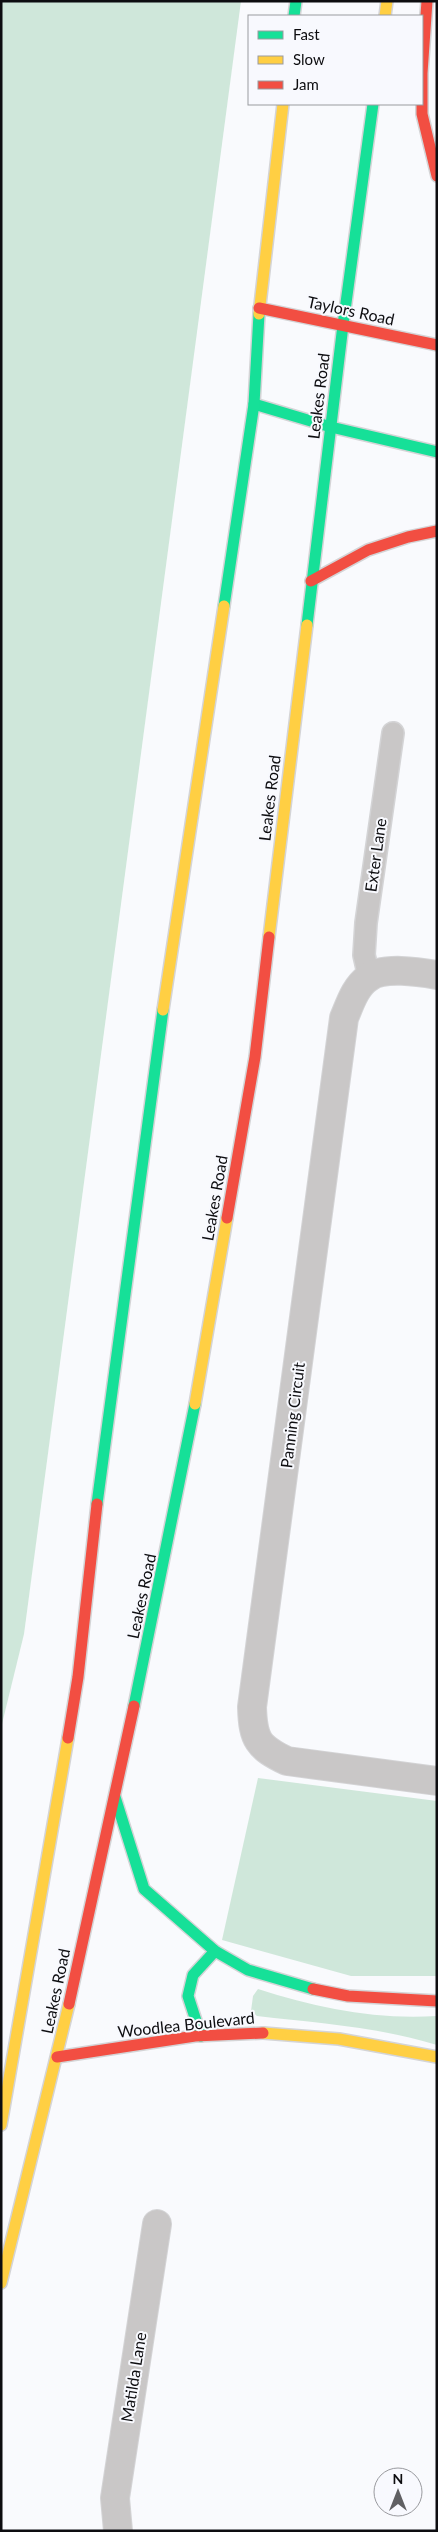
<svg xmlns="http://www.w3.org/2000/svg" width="438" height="2532" font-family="Lato,sans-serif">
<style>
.green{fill:#cfe7da}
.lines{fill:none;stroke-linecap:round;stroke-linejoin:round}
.lane-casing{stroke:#d4d4d6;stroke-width:24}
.street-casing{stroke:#d4d4d6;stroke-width:30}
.fast-casing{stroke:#d4d4d6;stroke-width:14}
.slow-casing{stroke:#d4d4d6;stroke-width:14}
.jam-casing{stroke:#d4d4d6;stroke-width:14}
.lane{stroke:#c9c7c7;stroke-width:21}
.street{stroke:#c9c7c7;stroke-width:28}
.fast{stroke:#16e098;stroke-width:11}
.slow{stroke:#ffcf43;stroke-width:11}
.jam{stroke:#f24e42;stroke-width:11}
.labels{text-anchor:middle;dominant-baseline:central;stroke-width:4;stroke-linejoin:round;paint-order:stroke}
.street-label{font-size:16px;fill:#0d0d10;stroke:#f8f9fe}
</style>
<rect width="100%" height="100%" fill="#f9fafd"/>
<!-- green -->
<g class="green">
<path d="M1 1H241L24 1634 1 1728Z"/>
<path d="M258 1778 437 1801V1976H351L222 1940Z"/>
<path d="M258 1989C317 2008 375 2020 437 2016V2045C379 2027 317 2023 257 2016L251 2011 253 1996Z"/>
</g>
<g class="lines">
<!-- lane casing -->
<g class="lane-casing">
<path id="lane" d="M369 977 364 955 366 923 393 733"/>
</g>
<!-- street casing -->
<g class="street-casing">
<g id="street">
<path d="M437 975C420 972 382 966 368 978 355 987 350 1004 344 1018L252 1707C253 1740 258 1747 287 1761L437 1781"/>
<path d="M118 2531 115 2498 157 2224"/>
</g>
</g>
<!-- fast casing -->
<g class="fast-casing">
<g id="fast">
<path d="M294 16 296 1"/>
<path d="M254 404 331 427 437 452"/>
<path d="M224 606 254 404 259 314"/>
<path d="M307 625 343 325 373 104"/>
<path d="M97 1504 163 1010"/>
<path d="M134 1706 195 1404"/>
<path d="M115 1797 144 1889 215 1951 248 1970 313 1989"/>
<path d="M201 2036 188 1996 193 1975 215 1951"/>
</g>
</g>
<!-- slow casing -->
<g class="slow-casing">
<g id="slow">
<path d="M385 16 387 1"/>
<path d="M259 314 283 104"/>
<path d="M269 937 307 625"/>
<path d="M163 1010 224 606"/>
<path d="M195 1404 227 1218"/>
<path d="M263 2033 339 2039 437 2057"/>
<path d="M1 2125 68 1738"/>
<path d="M1 2283 69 2004"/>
</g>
</g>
<!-- jam casing -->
<g class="jam-casing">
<g id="jam">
<path d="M427 1 422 73V114L437 176"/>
<path d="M259 308 437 345"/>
<path d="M311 581 368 550 408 537 437 531"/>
<path d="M227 1218 255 1057 269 937"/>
<path d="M68 1738 78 1677 97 1504"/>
<path d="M313 1989 348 1996 437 2001"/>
<path d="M69 2004 134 1706"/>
<path d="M57 2057 195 2036 263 2033"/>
</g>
</g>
<!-- lane -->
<use href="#lane" class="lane"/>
<!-- street -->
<use href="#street" class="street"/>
<!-- fast -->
<use href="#fast" class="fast"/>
<!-- slow -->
<use href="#slow" class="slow"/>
<!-- jam -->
<use href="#jam" class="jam"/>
</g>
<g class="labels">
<!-- street labels -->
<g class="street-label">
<text transform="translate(351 310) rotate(12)">Taylors Road</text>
<text transform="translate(318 396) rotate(-83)">Leakes Road</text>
<text transform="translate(269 798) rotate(-83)">Leakes Road</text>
<text transform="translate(375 855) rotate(-82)">Exter Lane</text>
<text transform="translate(214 1198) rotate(-80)">Leakes Road</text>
<text transform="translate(292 1415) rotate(-83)">Panning Circuit</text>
<text transform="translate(141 1596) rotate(-78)">Leakes Road</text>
<text transform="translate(55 1991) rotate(-78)">Leakes Road</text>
<text transform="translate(186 2024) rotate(-6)">Woodlea Boulevard</text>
<text transform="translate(133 2377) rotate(-81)">Matilda Lane</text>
</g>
</g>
<!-- border -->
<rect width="438" height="2532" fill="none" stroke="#0d0d10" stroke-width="5"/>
<!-- legend -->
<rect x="248" y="15" width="175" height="90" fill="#f8f9fe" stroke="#9a9b9f"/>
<rect x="258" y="31" width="25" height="8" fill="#16e098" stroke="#9a9b9f"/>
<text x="293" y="40" font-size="15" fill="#0d0d10">Fast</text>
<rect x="258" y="56" width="25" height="8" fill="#ffcf43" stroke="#9a9b9f"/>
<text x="293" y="65" font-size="15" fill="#0d0d10">Slow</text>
<rect x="258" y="81" width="25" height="8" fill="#f24e42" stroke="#9a9b9f"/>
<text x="293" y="90" font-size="15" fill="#0d0d10">Jam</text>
<!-- north arrow -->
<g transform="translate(398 2492)"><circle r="24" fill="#f8f9fe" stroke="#9a9b9f"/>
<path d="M0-4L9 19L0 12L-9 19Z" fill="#606063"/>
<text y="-8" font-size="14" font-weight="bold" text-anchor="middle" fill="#0d0d10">N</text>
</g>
</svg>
